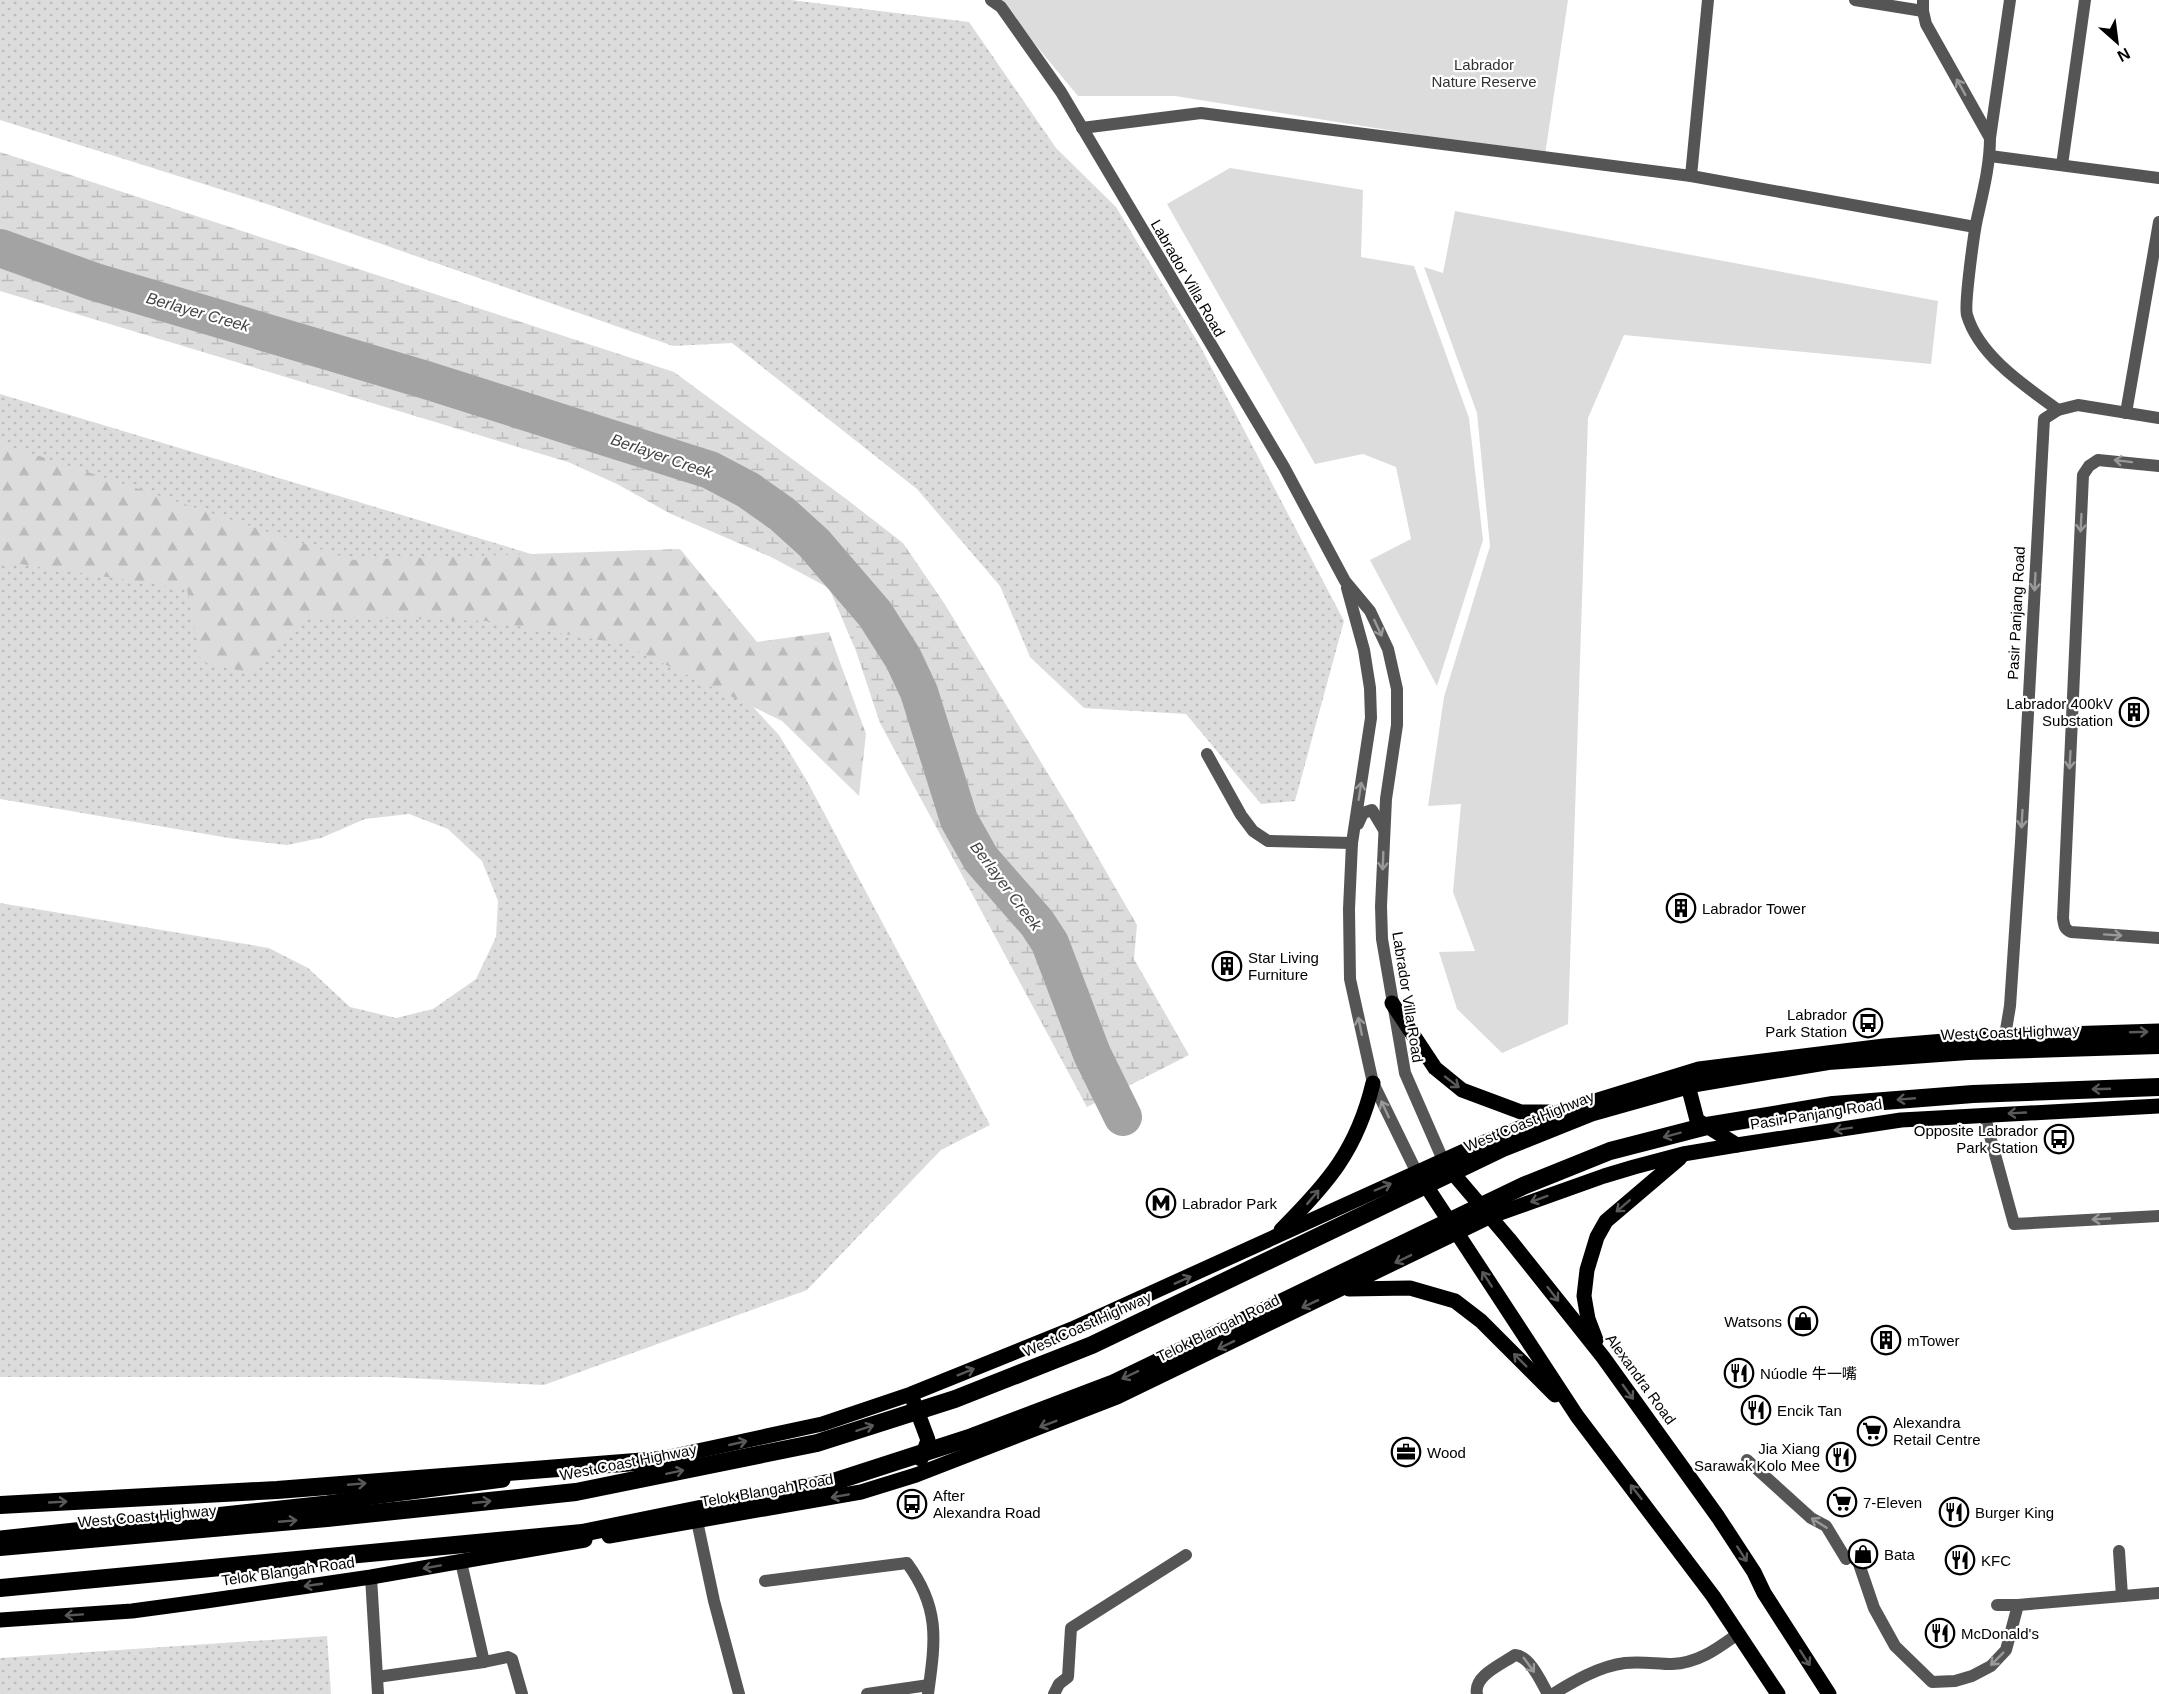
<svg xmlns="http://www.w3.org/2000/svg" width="2159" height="1694" font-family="Helvetica,'Noto Sans SC',sans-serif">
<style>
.grass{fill:url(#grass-dots)}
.forest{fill:url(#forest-firs)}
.wetland{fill:url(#wetland-marsh)}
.park{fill:#dcdcdc}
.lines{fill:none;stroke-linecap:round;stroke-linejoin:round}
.river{stroke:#a3a3a3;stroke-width:38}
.lane{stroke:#555;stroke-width:12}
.street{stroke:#555;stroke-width:12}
.primary{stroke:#000;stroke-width:15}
.highway{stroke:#000;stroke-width:18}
.oneway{stroke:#999}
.oneway2{stroke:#595959}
.labels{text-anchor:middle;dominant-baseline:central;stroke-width:4.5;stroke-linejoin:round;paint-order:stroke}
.park-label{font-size:15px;fill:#333;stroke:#fff}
.street-label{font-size:15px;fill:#000;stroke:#fff}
.poi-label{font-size:15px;fill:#000;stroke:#fff;text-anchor:start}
.water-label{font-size:16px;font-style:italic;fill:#444;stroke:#fff}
</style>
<defs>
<pattern id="grass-dots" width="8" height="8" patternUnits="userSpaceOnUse" patternTransform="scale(1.5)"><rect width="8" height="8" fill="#dcdcdc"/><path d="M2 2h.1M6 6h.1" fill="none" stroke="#bbb" stroke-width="1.8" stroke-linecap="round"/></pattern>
<pattern id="forest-firs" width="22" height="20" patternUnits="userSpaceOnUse" patternTransform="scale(1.5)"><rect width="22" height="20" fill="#dcdcdc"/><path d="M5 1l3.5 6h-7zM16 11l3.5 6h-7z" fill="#bbb"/></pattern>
<pattern id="wetland-marsh" width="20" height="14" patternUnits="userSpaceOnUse" patternTransform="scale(1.5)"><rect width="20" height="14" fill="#dcdcdc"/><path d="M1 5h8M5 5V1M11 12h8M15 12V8" fill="none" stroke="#bbb"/></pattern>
</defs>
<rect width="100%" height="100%" fill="#fff"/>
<!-- grass -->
<g class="grass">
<path d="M0 0H791L969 22 1056 148 1116 207 1199 344 1344 621 1295 801 1261 804 1186 714 1084 708 1030 657 1000 586 917 489 732 343 673 346 270 205 0 120Z"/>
<path d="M0 394 548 559 716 667 779 735 807 781 990 1125 941 1150 807 1290 544 1385 387 1377H0V903L269 948 308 968 350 1007 396 1018 433 1009 476 979 496 937 498 901 482 861 448 829 409 814 365 819 321 838 287 845 235 839 0 799Z"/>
<path d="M327 1636 331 1694H0V1658Z"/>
</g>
<!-- forest -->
<path class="forest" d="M0 443 353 560 680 549 757 642 829 632 866 734 859 796 782 721 623 644 487 621 305 616 253 673 201 662 187 589 0 561Z"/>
<!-- wetland -->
<path class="wetland" d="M0 152 674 372 845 498 903 543 944 603 1078 823 1137 925 1134 959 1189 1055 1087 1107 880 723 856 651 829 588 771 557 671 514 617 484 568 462 0 291Z"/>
<!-- park -->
<g class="park">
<path d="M998 0H1568L1545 155 1175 96H1078Z"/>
<path d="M1230 168 1363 190 1361 257 1414 266 1469 418 1483 540 1437 686 1370 560 1411 539 1396 467 1363 454 1315 464 1167 204Z"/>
<path d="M1455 211 1938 301 1931 364 1624 335 1588 418 1568 1024 1502 1053 1457 1009 1439 952 1475 951 1453 892 1461 804 1428 806 1444 697 1490 546 1477 413 1424 267 1443 273Z"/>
</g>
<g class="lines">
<!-- river -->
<path class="river" d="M0 248 95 282 426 380 710 470 748 490 782 514 814 543 875 614 903 658 919 692 959 820 981 859 1037 923 1050 943 1092 1054 1123 1117"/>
<!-- lane -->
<g class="lane">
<path d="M1855 0 1923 11"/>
<path d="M1923 0V11L1926 24 1990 138"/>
<path d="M2010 0 1990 138C1990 165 1983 192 1977 219 1974 233 1964 305 1967 315 1979 356 2025 386 2058 410"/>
<path d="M1082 128 1201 113 1691 176 1975 227"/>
<path d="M1990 156 2159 178"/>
<path d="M2062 165 2085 0"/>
<path d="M1691 176 1708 0"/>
<path d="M2126 413 2159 222"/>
<path d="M2159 466 2098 460 2089 466 2083 475 2063 918C2064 925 2064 929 2071 932L2159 938"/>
<path d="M1207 754 1241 815 1253 831 1268 841 1352 843"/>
<path d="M2005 1036 2010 1006 2021 842 2044 419 2058 410 2078 405 2159 418"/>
<path d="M1984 1114 2014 1224 2159 1216"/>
<path d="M1747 1460 1811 1518 1826 1526 1846 1559"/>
<path d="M697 1521 714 1601 739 1694"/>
<path d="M2119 1551 2122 1596"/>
<path d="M1858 1561 1874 1608 1895 1646 1932 1682 1955 1681 1972 1676 1991 1666 2006 1650 2018 1605"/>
<path d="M461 1562 484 1662 508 1657 512 1659 522 1694"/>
<path d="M765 1581 907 1563C941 1609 935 1642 928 1694"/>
<path d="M1997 1605H2018L2159 1593"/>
<path d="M377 1677 484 1662"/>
<path d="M867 1694 929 1685"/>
<path d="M1054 1694 1059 1684 1068 1677 1071 1628 1186 1555"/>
<path d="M1477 1694C1473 1676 1502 1664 1515 1655 1530 1656 1541 1682 1548 1694"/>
<path d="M1553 1694C1574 1681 1600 1666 1625 1663 1641 1661 1657 1664 1672 1664 1699 1663 1718 1648 1739 1633"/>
</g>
<!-- street -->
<g class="street">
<path d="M991 0 1001 7 1061 92 1284 467 1345 581 1370 611 1388 649 1397 689V725L1386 799 1381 906 1382 939 1405 1073 1443 1160"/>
<path d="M1347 588 1364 650 1370 688 1371 718 1352 843 1349 909 1350 979 1373 1083 1417 1173"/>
<path d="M1358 824 1363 813 1372 810 1384 830"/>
<path d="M371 1577 378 1694"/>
</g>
<!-- primary -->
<g class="primary">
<path d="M1392 1003 1435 1068 1462 1090 1521 1112H1549"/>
<path d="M1685 1074 1697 1120 1737 1145"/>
<path d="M1446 1165 1509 1239 1603 1357 1718 1517 1754 1572 1764 1593 1829 1694"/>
<path d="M1419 1175 1577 1416 1713 1596 1778 1694"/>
<path d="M1281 1230C1328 1183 1357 1150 1373 1083"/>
<path d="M1349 1289 1410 1288 1455 1301 1481 1321 1555 1395"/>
<path d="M1596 1340 1588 1319 1584 1296 1587 1270 1597 1237 1606 1221 1680 1158"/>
<path d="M913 1400 928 1440 921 1459"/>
<path d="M651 1461 822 1424 911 1394 1072 1329 1475 1146 1559 1112 1699 1069 1884 1046 2005 1036 2159 1031"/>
<path d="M609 1536 861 1492 916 1475 1117 1397 1489 1217 1604 1176 1634 1167 1683 1154 1737 1145 1901 1120 2159 1106"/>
<path d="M0 1538 327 1503 503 1480"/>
<path d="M0 1620 132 1611 206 1601 371 1577 585 1540"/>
</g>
<!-- highway -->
<g class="highway">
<path d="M0 1505 277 1490 661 1460"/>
<path d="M0 1547 327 1518 576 1492 817 1443 955 1399 1092 1345 1503 1148 1593 1112 1696 1083 1828 1061 1968 1051 2159 1045"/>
<path d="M0 1588 582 1533 833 1482 972 1437 1112 1384 1523 1186 1610 1151 1707 1126 1833 1105 1973 1094 2159 1087"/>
</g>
</g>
<!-- one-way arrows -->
<defs><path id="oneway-shaft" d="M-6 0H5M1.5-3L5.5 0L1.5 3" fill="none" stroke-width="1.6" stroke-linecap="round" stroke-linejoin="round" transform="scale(1.5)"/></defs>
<g class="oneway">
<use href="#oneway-shaft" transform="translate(1961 87) rotate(-119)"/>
<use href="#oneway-shaft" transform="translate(2123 461) rotate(-173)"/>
<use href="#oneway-shaft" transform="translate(2081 523) rotate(93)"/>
<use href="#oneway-shaft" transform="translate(2035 582) rotate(93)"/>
<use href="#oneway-shaft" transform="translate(1378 628) rotate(65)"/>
<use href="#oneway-shaft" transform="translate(2070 760) rotate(93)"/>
<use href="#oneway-shaft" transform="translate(1360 791) rotate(-81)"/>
<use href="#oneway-shaft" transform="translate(2022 819) rotate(93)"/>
<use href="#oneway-shaft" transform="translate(1383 861) rotate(92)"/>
<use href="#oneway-shaft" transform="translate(2113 935) rotate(4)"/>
<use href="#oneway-shaft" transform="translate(1360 1026) rotate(-102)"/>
<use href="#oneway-shaft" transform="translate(1385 1109) rotate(-115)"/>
<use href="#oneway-shaft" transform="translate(2101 1219) rotate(177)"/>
<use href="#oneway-shaft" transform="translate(1819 1523) rotate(-148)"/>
<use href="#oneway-shaft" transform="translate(1997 1659) rotate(135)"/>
<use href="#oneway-shaft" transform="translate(1529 1665) rotate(54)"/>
</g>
<g class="oneway2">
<use href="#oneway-shaft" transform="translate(2139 1032) rotate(-2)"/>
<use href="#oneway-shaft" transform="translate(1452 1082) rotate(38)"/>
<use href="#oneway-shaft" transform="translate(2101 1089) rotate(178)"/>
<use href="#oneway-shaft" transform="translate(1906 1099) rotate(175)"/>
<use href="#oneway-shaft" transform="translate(2017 1113) rotate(177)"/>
<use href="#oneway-shaft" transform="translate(1843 1129) rotate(171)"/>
<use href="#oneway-shaft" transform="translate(1672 1135) rotate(165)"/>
<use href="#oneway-shaft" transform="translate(1383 1187) rotate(-23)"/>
<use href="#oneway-shaft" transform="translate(1313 1197) rotate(-50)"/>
<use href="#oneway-shaft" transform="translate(1539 1199) rotate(160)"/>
<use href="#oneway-shaft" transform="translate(1623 1206) rotate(139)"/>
<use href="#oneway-shaft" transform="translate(1403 1259) rotate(154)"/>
<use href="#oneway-shaft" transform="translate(1487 1279) rotate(-123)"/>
<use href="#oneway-shaft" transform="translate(1183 1280) rotate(-24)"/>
<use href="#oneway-shaft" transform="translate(1553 1294) rotate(52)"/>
<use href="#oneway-shaft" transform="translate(1310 1304) rotate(155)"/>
<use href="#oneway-shaft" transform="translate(1226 1345) rotate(154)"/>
<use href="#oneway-shaft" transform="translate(1520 1360) rotate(-135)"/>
<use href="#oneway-shaft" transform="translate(966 1372) rotate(-22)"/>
<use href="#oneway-shaft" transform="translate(1130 1375) rotate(154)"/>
<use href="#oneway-shaft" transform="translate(1628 1392) rotate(54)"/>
<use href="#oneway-shaft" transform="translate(1048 1424) rotate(159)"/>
<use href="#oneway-shaft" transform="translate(865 1428) rotate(-18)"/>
<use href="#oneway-shaft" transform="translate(738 1443) rotate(-13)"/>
<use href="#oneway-shaft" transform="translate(675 1472) rotate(-12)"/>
<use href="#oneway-shaft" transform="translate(357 1484) rotate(-5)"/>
<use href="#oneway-shaft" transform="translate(1636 1492) rotate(-128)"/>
<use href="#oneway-shaft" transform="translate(840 1496) rotate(170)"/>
<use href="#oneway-shaft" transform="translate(58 1502) rotate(-3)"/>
<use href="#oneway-shaft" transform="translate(482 1502) rotate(-6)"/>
<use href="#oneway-shaft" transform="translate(288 1521) rotate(-5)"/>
<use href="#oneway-shaft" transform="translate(1742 1554) rotate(57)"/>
<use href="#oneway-shaft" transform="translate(432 1567) rotate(170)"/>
<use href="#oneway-shaft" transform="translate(313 1585) rotate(172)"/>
<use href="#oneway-shaft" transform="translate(74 1615) rotate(176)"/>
<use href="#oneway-shaft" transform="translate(1805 1658) rotate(57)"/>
</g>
<!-- icons -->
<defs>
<g id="building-ring" transform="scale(1.5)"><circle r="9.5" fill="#fff" stroke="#000" stroke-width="1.5"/><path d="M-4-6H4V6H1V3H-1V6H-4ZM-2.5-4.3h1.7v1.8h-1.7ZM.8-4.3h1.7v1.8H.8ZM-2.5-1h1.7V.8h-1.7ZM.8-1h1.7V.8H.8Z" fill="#000"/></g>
<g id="bus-ring" transform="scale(1.5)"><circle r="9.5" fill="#fff" stroke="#000" stroke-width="1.5"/><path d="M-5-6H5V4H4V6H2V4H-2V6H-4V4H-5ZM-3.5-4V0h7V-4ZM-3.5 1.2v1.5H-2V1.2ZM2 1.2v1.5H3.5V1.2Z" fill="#000"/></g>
<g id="metro-ring" transform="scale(1.5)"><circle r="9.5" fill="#fff" stroke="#000" stroke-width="1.5"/><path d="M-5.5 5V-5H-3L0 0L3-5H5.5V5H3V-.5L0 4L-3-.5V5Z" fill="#000"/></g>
<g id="shop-ring" transform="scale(1.5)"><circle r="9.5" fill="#fff" stroke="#000" stroke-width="1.5"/><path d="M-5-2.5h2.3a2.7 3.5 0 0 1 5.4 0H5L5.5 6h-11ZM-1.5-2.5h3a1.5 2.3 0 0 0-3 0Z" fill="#000"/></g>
<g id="restaurant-ring" transform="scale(1.5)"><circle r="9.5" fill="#fff" stroke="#000" stroke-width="1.5"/><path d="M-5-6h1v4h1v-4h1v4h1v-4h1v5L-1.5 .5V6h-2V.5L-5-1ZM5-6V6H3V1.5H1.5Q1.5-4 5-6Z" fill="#000"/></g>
<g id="supermarket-ring" transform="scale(1.5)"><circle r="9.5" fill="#fff" stroke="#000" stroke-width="1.5"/><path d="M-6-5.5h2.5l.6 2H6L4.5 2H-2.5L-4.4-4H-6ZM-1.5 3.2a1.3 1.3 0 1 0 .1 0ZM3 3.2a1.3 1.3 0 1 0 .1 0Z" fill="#000"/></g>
<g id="office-ring" transform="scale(1.5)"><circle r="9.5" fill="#fff" stroke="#000" stroke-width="1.5"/><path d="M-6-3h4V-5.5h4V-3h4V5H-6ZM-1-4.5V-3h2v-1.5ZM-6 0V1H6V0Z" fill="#000"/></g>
</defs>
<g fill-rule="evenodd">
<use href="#building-ring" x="2134" y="712"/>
<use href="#building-ring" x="1681" y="908"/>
<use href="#building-ring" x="1227" y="966"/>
<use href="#bus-ring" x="1868" y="1023"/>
<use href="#bus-ring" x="2059" y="1139"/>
<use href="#metro-ring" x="1161" y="1203"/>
<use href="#shop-ring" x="1803" y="1321"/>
<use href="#building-ring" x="1886" y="1340"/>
<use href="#restaurant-ring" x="1739" y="1373"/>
<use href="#restaurant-ring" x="1756" y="1410"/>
<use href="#supermarket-ring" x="1872" y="1431"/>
<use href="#office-ring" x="1406" y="1452"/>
<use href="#restaurant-ring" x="1841" y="1457"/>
<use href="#supermarket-ring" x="1842" y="1502"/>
<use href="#bus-ring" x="912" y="1504"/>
<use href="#restaurant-ring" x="1954" y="1512"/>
<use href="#shop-ring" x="1863" y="1554"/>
<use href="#restaurant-ring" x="1960" y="1560"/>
<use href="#restaurant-ring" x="1940" y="1633"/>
</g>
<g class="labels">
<!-- park labels -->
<g class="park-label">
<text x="1484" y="64">Labrador<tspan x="1484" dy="17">Nature Reserve</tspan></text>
</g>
<!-- street labels -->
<g class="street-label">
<text transform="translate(1188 278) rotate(60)">Labrador Villa Road</text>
<text transform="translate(2016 613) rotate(-87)">Pasir Panjang Road</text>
<text transform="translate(1408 997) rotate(81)">Labrador Villa Road</text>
<text transform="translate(2010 1032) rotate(-2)">West Coast Highway</text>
<text transform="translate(1816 1114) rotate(-9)">Pasir Panjang Road</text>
<text transform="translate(1529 1121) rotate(-22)">West Coast Highway</text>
<text transform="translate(1087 1324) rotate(-24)">West Coast Highway</text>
<text transform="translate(1218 1328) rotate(-26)">Telok Blangah Road</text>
<text transform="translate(1641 1379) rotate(54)">Alexandra Road</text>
<text transform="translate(628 1462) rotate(-11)">West Coast Highway</text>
<text transform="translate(767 1490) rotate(-10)">Telok Blangah Road</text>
<text transform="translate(147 1516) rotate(-5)">West Coast Highway</text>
<text transform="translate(288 1571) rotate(-8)">Telok Blangah Road</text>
</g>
<!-- poi labels -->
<g class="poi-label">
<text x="2113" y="703" text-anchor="end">Labrador 400kV<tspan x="2113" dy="17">Substation</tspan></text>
<text x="1702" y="908">Labrador Tower</text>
<text x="1248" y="957">Star Living<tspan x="1248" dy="17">Furniture</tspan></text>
<text x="1847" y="1014" text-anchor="end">Labrador<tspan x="1847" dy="17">Park Station</tspan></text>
<text x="2038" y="1130" text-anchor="end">Opposite Labrador<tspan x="2038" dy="17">Park Station</tspan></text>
<text x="1182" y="1203">Labrador Park</text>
<text x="1782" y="1321" text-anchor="end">Watsons</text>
<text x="1907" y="1340">mTower</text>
<text x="1760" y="1373">Núodle 牛一嘴</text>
<text x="1777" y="1410">Encik Tan</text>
<text x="1893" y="1422">Alexandra<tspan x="1893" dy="17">Retail Centre</tspan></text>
<text x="1820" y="1448" text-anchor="end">Jia Xiang<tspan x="1820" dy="17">Sarawak Kolo Mee</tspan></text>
<text x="1427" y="1452">Wood</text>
<text x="933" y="1495">After<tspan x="933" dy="17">Alexandra Road</tspan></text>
<text x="1863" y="1502">7-Eleven</text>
<text x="1975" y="1512">Burger King</text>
<text x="1884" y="1554">Bata</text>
<text x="1981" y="1560">KFC</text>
<text x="1961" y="1633">McDonald's</text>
</g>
<!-- water labels -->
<g class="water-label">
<text transform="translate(198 312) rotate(16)">Berlayer Creek</text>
<text transform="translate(662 456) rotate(19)">Berlayer Creek</text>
<text transform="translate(1006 886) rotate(53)">Berlayer Creek</text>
</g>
</g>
<!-- north arrow -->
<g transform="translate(2117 42) rotate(152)" stroke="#ffffff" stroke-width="4.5" paint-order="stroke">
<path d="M0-4.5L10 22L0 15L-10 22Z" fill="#000000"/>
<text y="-9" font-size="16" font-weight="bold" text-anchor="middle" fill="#000000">N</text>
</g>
</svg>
